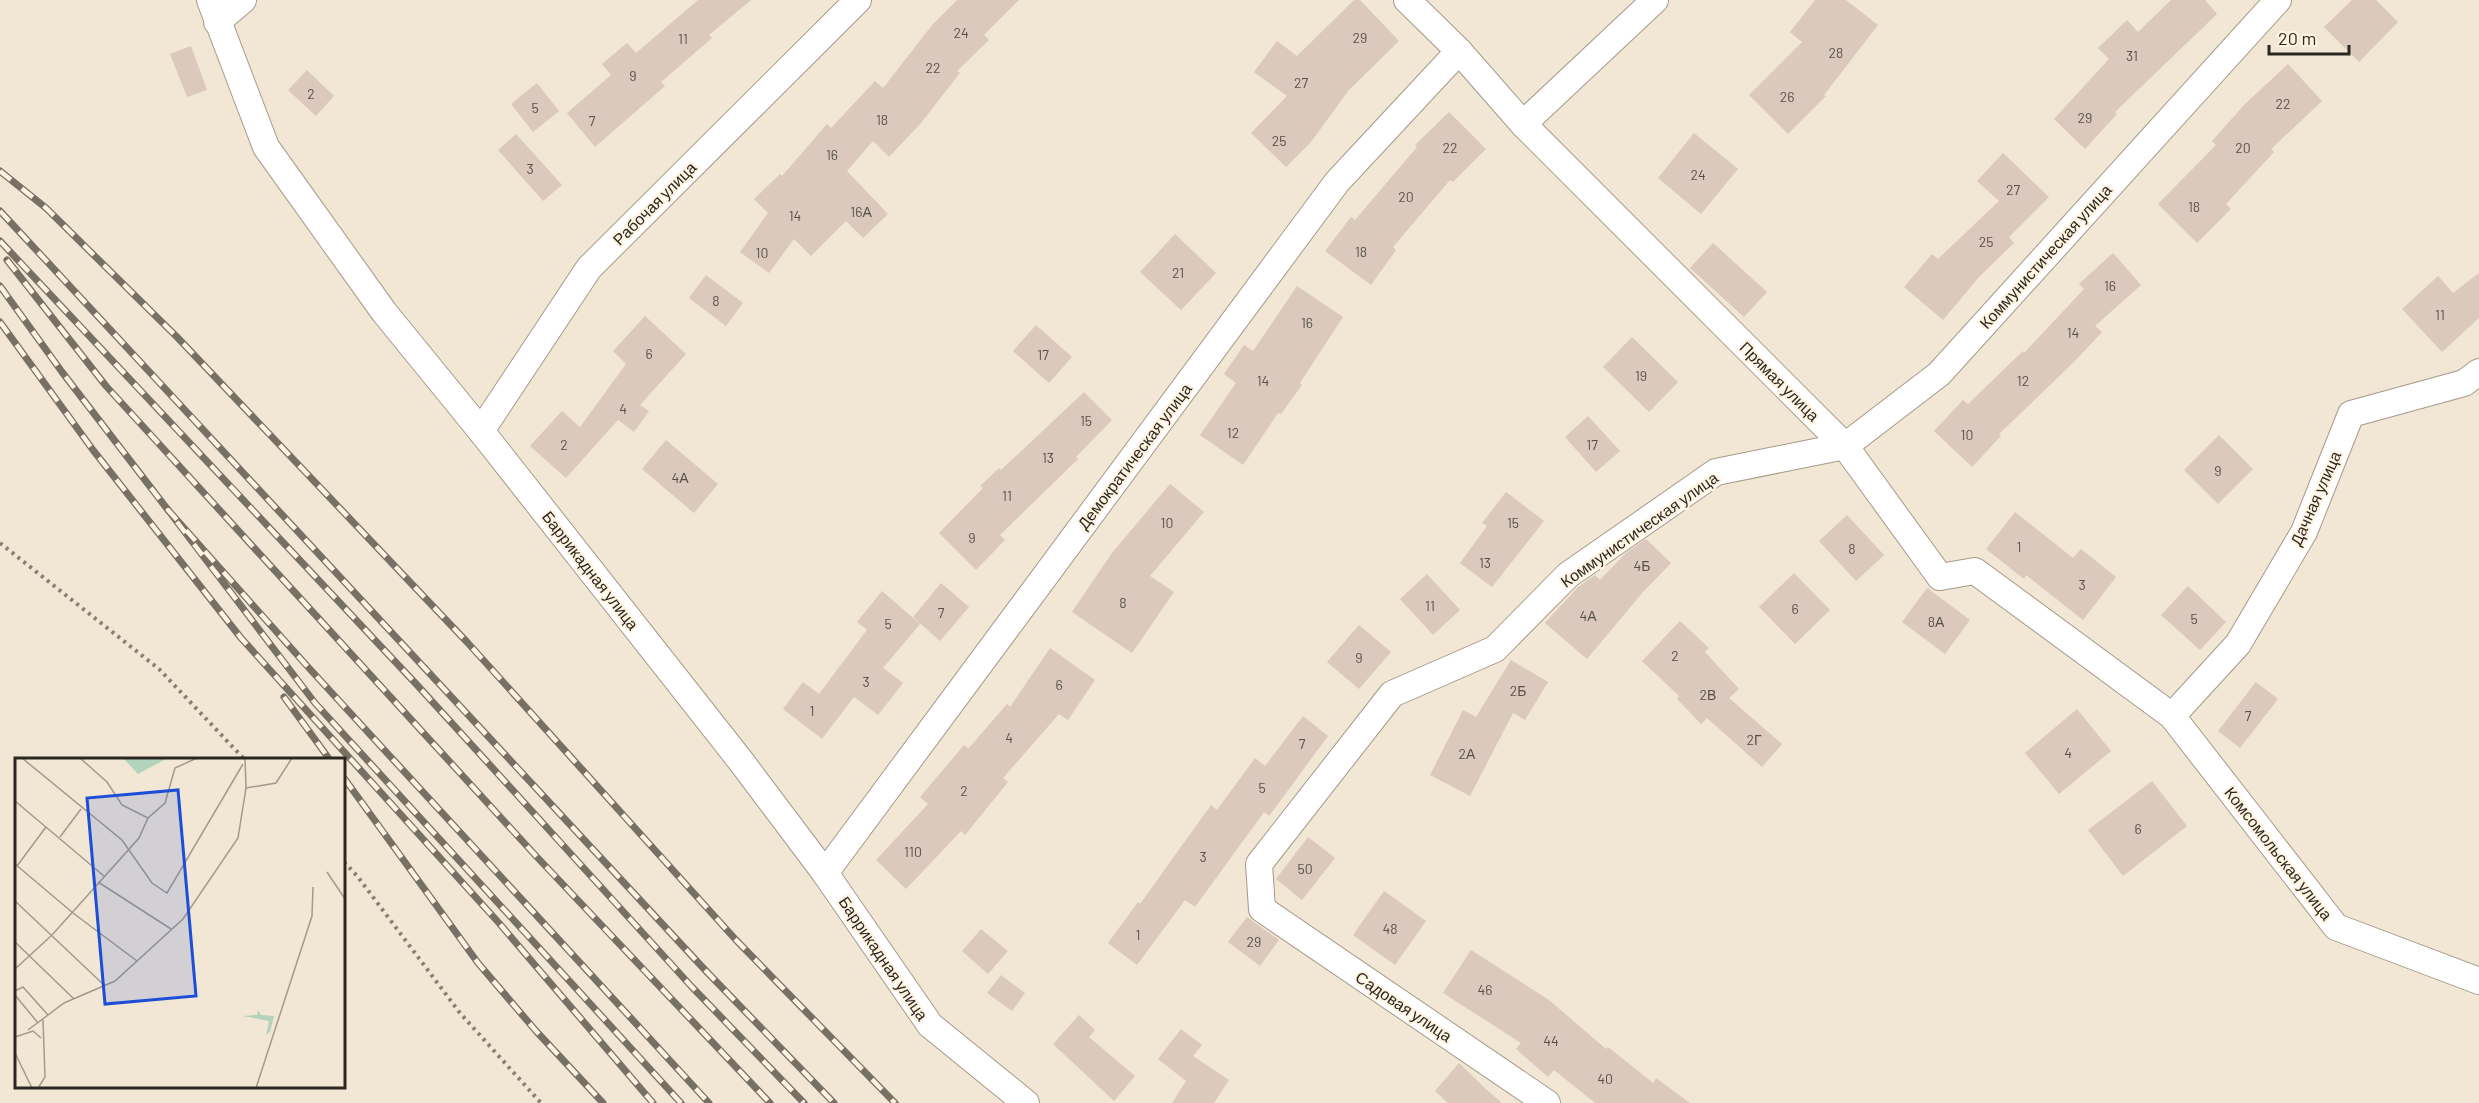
<svg xmlns="http://www.w3.org/2000/svg" width="2479" height="1103" font-family="Barlow,sans-serif">
<style>
.building{fill:#dac9bc}
.lines{fill:none;stroke-linecap:round;stroke-linejoin:round}
.minor-casing{stroke:#a59a8a;stroke-width:28}
.path{stroke:#888075;stroke-width:4;stroke-dasharray:3 4.5;stroke-linecap:butt}
.minor{stroke:#fff;stroke-width:26}
.rail-casing{stroke:#777065;stroke-width:7}
.rail{stroke:#fff3e2;stroke-width:4.5;stroke-dasharray:14;stroke-linecap:butt}
.labels{text-anchor:middle;dominant-baseline:central;stroke-width:4.5;stroke-linejoin:round;paint-order:stroke}
.number-label{font-size:14px;fill:#585048}
.street-label{font-size:16px;fill:#2c2821;stroke:#fff3e2}
.inset-road{fill:none;stroke:#a39a8d;stroke-width:1.5}
.view{fill:#1d4ed8;fill-opacity:0.15;stroke:#1d4ed8;stroke-width:3}
.inset-edge{fill:none;stroke:#2c2821;stroke-width:3}
</style>
<rect width="100%" height="100%" fill="#f2e6d5"/>
<!-- building -->
<g class="building">
<path d="M698 0H751L709 35 712 38 661 82 665 86 595 147 567 113 611 75 602 64 627 43 636 53Z"/>
<path d="M957 0H1019L984 35 989 40 957 71 960 73 921 123 889 157 873 141 847 171 888 214 863 238 846 221 811 256 794 239 769 273 740 252 768 213 754 199 780 174 782 176 827 124 831 128 875 81 883 88 933 24Z"/>
<path d="M1354 0H1360L1399 41 1349 90 1311 142 1286 167 1251 133 1287 96 1254 72 1277 41 1297 56Z"/>
<path d="M1815 0H1846L1878 25 1824 95 1826 96 1788 134 1749 95 1802 42 1790 32Z"/>
<path d="M2171 0H2205L2217 14 2115 112 2117 114 2085 149 2054 119 2109 59 2098 48 2127 20 2138 32Z"/>
<path d="M2352 0H2376L2398 22 2359 62 2324 27Z"/>
<path d="M191 46 207 90 187 97 170 54Z"/>
<path d="M2288 64 2322 101 2271 149 2274 152 2226 204 2231 209 2197 243 2158 204 2216 145 2212 141 2244 105Z"/>
<path d="M307 70 334 96 316 116 288 90Z"/>
<path d="M537 83 559 111 533 132 511 104Z"/>
<path d="M1449 112 1486 149 1453 182 1450 180 1393 247 1396 250 1371 285 1325 251 1351 217 1355 220 1417 147 1415 145Z"/>
<path d="M1694 133 1738 169 1701 214 1658 178Z"/>
<path d="M516 134 562 185 543 201 498 150Z"/>
<path d="M2003 153 2049 197 2009 237 2014 243 1979 277 1943 320 1904 287 1932 254 1938 259 1999 201 1977 181Z"/>
<path d="M1175 234 1216 273 1181 310 1140 272Z"/>
<path d="M1713 243 1767 292 1744 317 1690 268Z"/>
<path d="M2113 253 2141 285 2095 326 2102 332 2074 362 1999 434 2001 436 1972 467 1934 431 1963 400 1968 404 2023 351 2024 353 2084 289 2079 284Z"/>
<path d="M2479 273V318L2442 352 2402 309 2438 276 2453 293Z"/>
<path d="M706 275 743 303 726 326 689 298Z"/>
<path d="M1297 286 1343 317 1300 383 1302 385 1281 414 1278 413 1243 465 1200 435 1236 383 1224 374 1244 345 1253 351Z"/>
<path d="M645 316 686 354 640 405 649 411 634 432 618 420 566 478 530 446 562 411 580 427 626 364 613 351Z"/>
<path d="M1036 325 1072 357 1049 383 1013 351Z"/>
<path d="M1632 337 1678 382 1649 412 1603 367Z"/>
<path d="M1084 392 1112 420 1076 457 1078 459 1000 535 1005 540 976 570 939 533 983 488 980 486 999 468 1001 470Z"/>
<path d="M1588 416 1620 451 1596 472 1565 437Z"/>
<path d="M2219 435 2253 469 2218 504 2184 470Z"/>
<path d="M666 440 718 484 694 513 642 469Z"/>
<path d="M1170 484 1204 512 1150 576 1174 592 1132 653 1072 612 1112 553Z"/>
<path d="M1506 492 1544 521 1492 587 1460 563 1487 526 1482 523Z"/>
<path d="M2015 512 2073 558 2081 549 2116 577 2083 620 2026 575 2024 579 1986 549Z"/>
<path d="M1847 515 1884 555 1856 581 1819 541Z"/>
<path d="M1646 539 1671 563 1643 592 1587 659 1545 623 1578 587 1595 575 1600 580 1626 553Z"/>
<path d="M1794 573 1830 610 1795 644 1759 607Z"/>
<path d="M1427 574 1460 610 1433 635 1400 599Z"/>
<path d="M941 583 969 607 940 641 913 617Z"/>
<path d="M2188 586 2226 622 2200 650 2161 615Z"/>
<path d="M1927 588 1970 620 1945 654 1902 622Z"/>
<path d="M882 591 920 624 883 668 903 683 878 715 854 697 822 739 783 709 803 682 819 694 867 630 857 622Z"/>
<path d="M1680 621 1709 648 1705 652 1739 689 1729 698 1782 744 1762 767 1707 718 1701 724 1677 699 1679 696 1642 661Z"/>
<path d="M1359 625 1391 652 1359 689 1327 662Z"/>
<path d="M1050 648 1095 680 1068 720 1059 714 1003 778 1008 782 965 835 961 831 906 889 876 860 928 804 920 797 964 745 968 749 1007 704 1010 707Z"/>
<path d="M1511 660 1548 682 1525 720 1513 713 1470 796 1430 775 1463 710 1476 717Z"/>
<path d="M2256 682 2278 699 2240 748 2218 731Z"/>
<path d="M2077 709 2111 751 2059 794 2025 753Z"/>
<path d="M1303 716 1328 736 1269 816 1264 812 1195 907 1185 900 1137 965 1108 943 1138 902 1140 904 1211 805 1217 810 1255 758 1265 766Z"/>
<path d="M2152 781 2187 826 2123 876 2088 830Z"/>
<path d="M1308 837 1335 858 1302 900 1276 879Z"/>
<path d="M1384 891 1426 921 1395 965 1353 935Z"/>
<path d="M1247 917 1279 940 1260 966 1228 942Z"/>
<path d="M981 929 1008 951 988 974 962 951Z"/>
<path d="M1471 950 1549 1000 1606 1049 1608 1047 1653 1083 1656 1078 1690 1103H1595L1554 1070 1548 1077 1516 1049 1521 1043 1443 993Z"/>
<path d="M1001 975 1025 993 1012 1011 987 993Z"/>
<path d="M1079 1015 1095 1030 1089 1037 1135 1076 1114 1101 1053 1044Z"/>
<path d="M1181 1029 1202 1045 1193 1056 1229 1080 1214 1103H1172L1186 1081 1158 1059Z"/>
<path d="M1459 1063 1488 1091 1502 1103H1448L1435 1091Z"/>
</g>
<g class="lines">
<!-- minor casing -->
<g class="minor-casing">
<g id="minor">
<path d="M210 0 266 147 384 312 481 431 740 760 825 873 930 1025 1026 1103"/>
<path d="M1407 0 1459 51 1523 124 1845 446 1940 577 1975 571 2172 716 2336 927 2479 981"/>
<path d="M217 22 243 0"/>
<path d="M1523 124 1655 0"/>
<path d="M481 431 589 268 858 0"/>
<path d="M2172 716 2238 644 2304 532 2351 414 2464 383 2479 372"/>
<path d="M825 873 1337 182 1459 51"/>
<path d="M1547 1103 1262 909 1259 864 1392 694 1495 649 1568 575 1716 472 1845 446 1939 374 2278 0"/>
</g>
</g>
<!-- path -->
<g class="path">
<path d="M0 543 159 669 245 760"/>
<path d="M344 862 358 877 460 1013 541 1103"/>
</g>
<!-- minor -->
<use href="#minor" class="minor"/>
<!-- rail casing -->
<g class="rail-casing">
<g id="rail">
<path d="M0 171 46 208 177 337 467 642 736 940 895 1103"/>
<path d="M0 211 706 971 834 1103"/>
<path d="M0 241 418 686 691 986 804 1103"/>
<path d="M7 260 106 386 536 856 770 1103"/>
<path d="M0 286 62 372 168 510"/>
<path d="M0 322 93 450 241 638 499 923 653 1103"/>
<path d="M284 697 330 760"/>
<path d="M344 778 478 963 536 1031 603 1103"/>
<path d="M681 1103 315 703 168 510 308 667 709 1103"/>
</g>
</g>
<!-- rail -->
<use href="#rail" class="rail"/>
</g>
<g class="labels">
<!-- number labels -->
<g class="number-label">
<text x="961" y="32">24</text>
<text x="1360" y="37">29</text>
<text x="683" y="38">11</text>
<text x="1836" y="52">28</text>
<text x="2132" y="55">31</text>
<text x="933" y="67">22</text>
<text x="633" y="75">9</text>
<text x="1301" y="82">27</text>
<text x="311" y="93">2</text>
<text x="1787" y="96">26</text>
<text x="2283" y="103">22</text>
<text x="535" y="107">5</text>
<text x="2085" y="117">29</text>
<text x="882" y="119">18</text>
<text x="592" y="120">7</text>
<text x="1279" y="140">25</text>
<text x="1450" y="147">22</text>
<text x="2243" y="147">20</text>
<text x="832" y="154">16</text>
<text x="530" y="168">3</text>
<text x="1698" y="174">24</text>
<text x="2013" y="189">27</text>
<text x="1406" y="196">20</text>
<text x="2194" y="206">18</text>
<text x="861" y="211">16А</text>
<text x="795" y="215">14</text>
<text x="1986" y="241">25</text>
<text x="1361" y="251">18</text>
<text x="762" y="252">10</text>
<text x="1178" y="272">21</text>
<text x="2110" y="285">16</text>
<text x="716" y="300">8</text>
<text x="2440" y="314">11</text>
<text x="1307" y="322">16</text>
<text x="2073" y="332">14</text>
<text x="649" y="353">6</text>
<text x="1043" y="354">17</text>
<text x="1641" y="375">19</text>
<text x="1263" y="380">14</text>
<text x="2023" y="380">12</text>
<text x="623" y="408">4</text>
<text x="1086" y="420">15</text>
<text x="1233" y="432">12</text>
<text x="1967" y="434">10</text>
<text x="564" y="444">2</text>
<text x="1592" y="444">17</text>
<text x="1048" y="457">13</text>
<text x="2218" y="470">9</text>
<text x="680" y="477">4А</text>
<text x="1007" y="495">11</text>
<text x="1167" y="522">10</text>
<text x="1513" y="522">15</text>
<text x="972" y="537">9</text>
<text x="2019" y="546">1</text>
<text x="1852" y="548">8</text>
<text x="1485" y="562">13</text>
<text x="1642" y="565">4Б</text>
<text x="2082" y="584">3</text>
<text x="1123" y="602">8</text>
<text x="1430" y="605">11</text>
<text x="1795" y="608">6</text>
<text x="941" y="612">7</text>
<text x="1588" y="615">4А</text>
<text x="2194" y="618">5</text>
<text x="1936" y="621">8А</text>
<text x="888" y="623">5</text>
<text x="1675" y="655">2</text>
<text x="1359" y="657">9</text>
<text x="866" y="681">3</text>
<text x="1059" y="684">6</text>
<text x="1518" y="690">2Б</text>
<text x="1708" y="694">2В</text>
<text x="812" y="710">1</text>
<text x="2248" y="715">7</text>
<text x="1009" y="737">4</text>
<text x="1754" y="739">2Г</text>
<text x="1302" y="743">7</text>
<text x="2068" y="752">4</text>
<text x="1467" y="753">2А</text>
<text x="1262" y="787">5</text>
<text x="964" y="790">2</text>
<text x="2138" y="828">6</text>
<text x="913" y="851">110</text>
<text x="1203" y="856">3</text>
<text x="1305" y="868">50</text>
<text x="1390" y="928">48</text>
<text x="1138" y="934">1</text>
<text x="1254" y="941">29</text>
<text x="1485" y="989">46</text>
<text x="1551" y="1040">44</text>
<text x="1605" y="1078">40</text>
</g>
<!-- street labels -->
<g class="street-label">
<text transform="translate(654 203) rotate(-45)">Рабочая улица</text>
<text transform="translate(2045 256) rotate(-48)">Коммунистическая улица</text>
<text transform="translate(1780 381) rotate(45)">Прямая улица</text>
<text transform="translate(1134 456) rotate(-53)">Демократическая улица</text>
<text transform="translate(2315 498) rotate(-66)">Дачная улица</text>
<text transform="translate(1639 529) rotate(-35)">Коммунистическая улица</text>
<text transform="translate(591 570) rotate(52)">Баррикадная улица</text>
<text transform="translate(2279 853) rotate(52)">Комсомольская улица</text>
<text transform="translate(884 958) rotate(56)">Баррикадная улица</text>
<text transform="translate(1404 1006) rotate(34)">Садовая улица</text>
</g>
</g>
<!-- overview -->
<g transform="translate(15 758)">
<rect width="330" height="330" fill="#f2e6d5"/>
<path d="M108 0H153L123 16ZM243 252 246 257 259 258 255 274 251 277 254 263 228 258 242 257Z" fill="#b3d4ba"/>
<path class="inset-road" d="M7 0 107 82 137 125 152 135 228 6M65 0 92 24 107 47 133 60M231 30 261 25 277 0M0 43 89 118M45 79 66 51M0 106 58 155 122 203M2 108 31 69M312 114 330 141M83 124 156 171M0 143 90 228M0 184 59 241M0 211 37 177 124 80 133 60 150 45 160 10 182 0M0 233 8 229 33 257M0 237 23 265M13 272 49 245 100 223 168 161 223 80 231 30 230 0M0 279 18 273 26 280M0 295 17 330M23 330 30 319 28 262M241 330 297 158 298 129"/>
<path class="view" d="M163 32 181 238 90 246 72 40Z"/>
<rect width="330" height="330" class="inset-edge"/>
</g>
<!-- scale -->
<path d="M2269 45v9h80v-9" fill="none" stroke="#2c2821" stroke-width="3"/>
<text x="2278" y="45" font-size="18" fill="#2c2821" stroke="#fff3e2" stroke-width="4.5" paint-order="stroke">20 m</text>
</svg>
